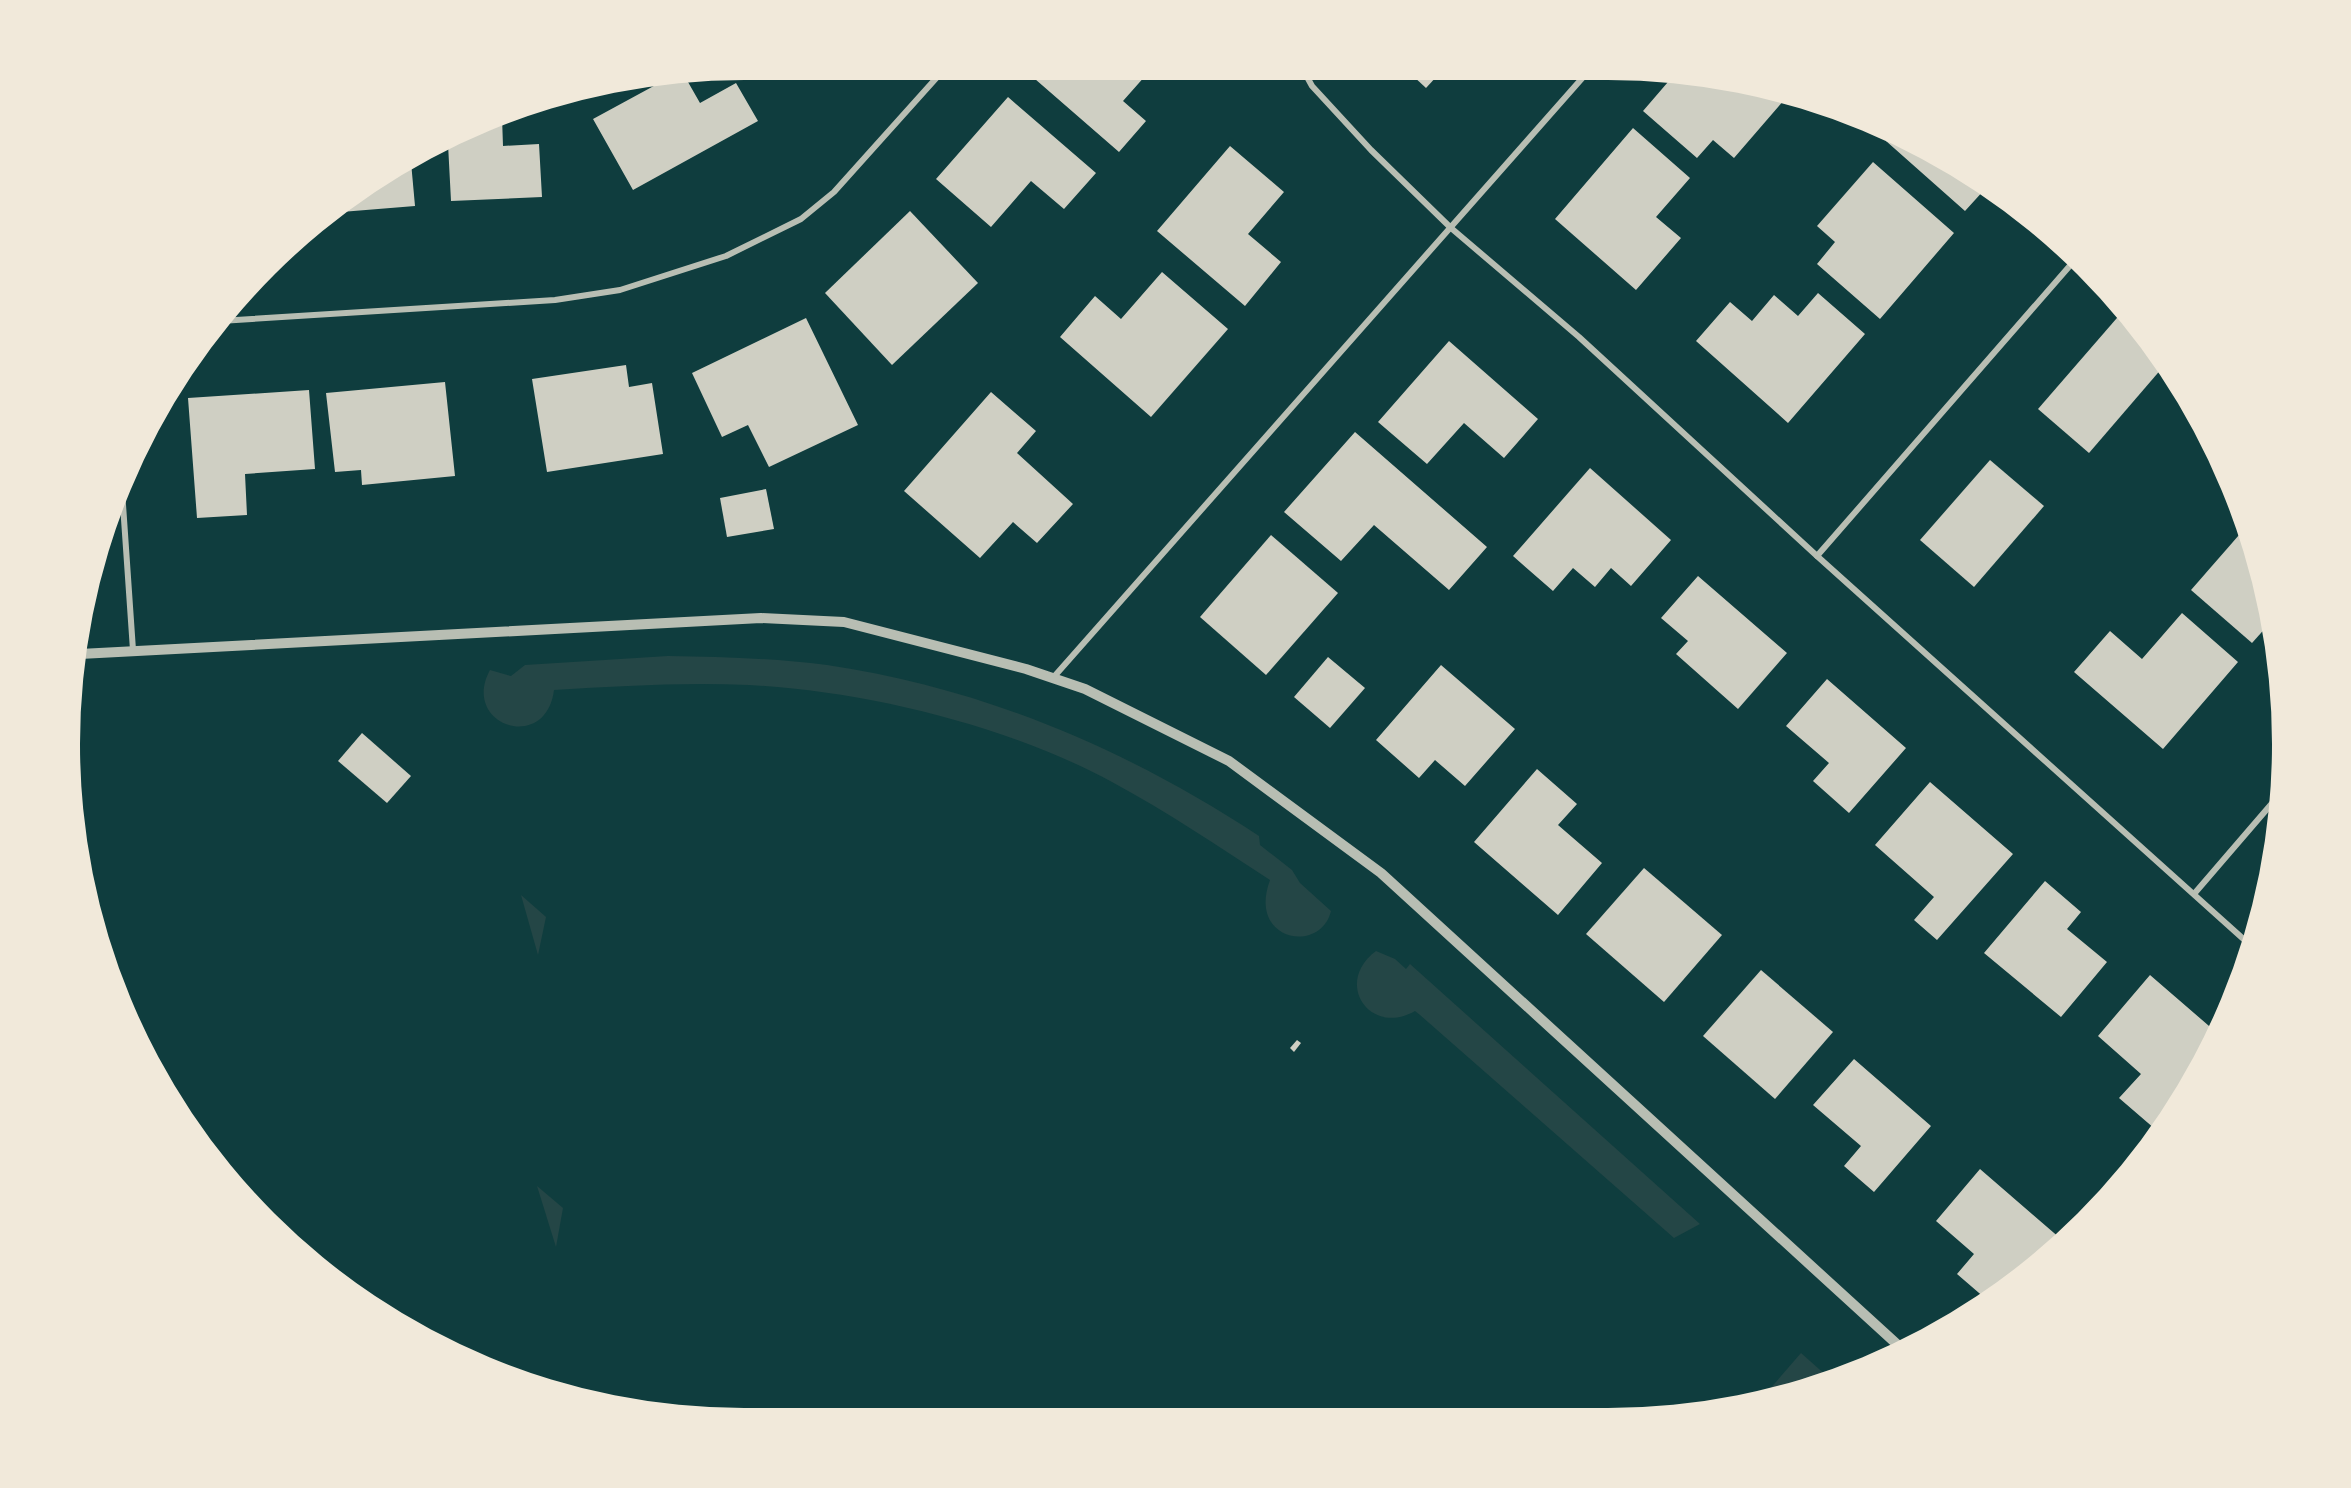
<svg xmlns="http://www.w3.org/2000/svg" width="2351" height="1488" font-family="Roboto,sans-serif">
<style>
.green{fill:#244646}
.building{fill:#cfcfc3}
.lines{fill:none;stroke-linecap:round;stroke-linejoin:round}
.minor{stroke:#b8beb3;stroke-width:6}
.tertiary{stroke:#b8beb3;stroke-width:10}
</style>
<rect width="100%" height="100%" fill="#0f3d3e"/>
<!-- green -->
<g class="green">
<path d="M668 656C721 657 774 658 827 665 983 688 1127 749 1259 836L1260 845 1292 870 1300 883 1331 911C1321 954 1247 942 1270 880 1218 846 1166 811 1112 782 1009 726 866 691 749 685 684 682 619 686 554 690 546 754 460 725 490 670L511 676 525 665Z"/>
<path d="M521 895 546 917 538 955Z"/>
<path d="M1376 951 1395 959 1406 969 1410 964 1700 1224 1674 1238 1420 1015 1415 1011C1370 1037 1333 983 1376 951Z"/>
<path d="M537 1186 563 1208 556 1247Z"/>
<path d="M1801 1353 1828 1377 1782 1396 1761 1399Z"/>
</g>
<!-- building -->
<g class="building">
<path d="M674 75H684L700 103 736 83 758 121 633 190 593 119Z"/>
<path d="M1039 75H1146L1123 101 1146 121 1119 152 1035 79Z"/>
<path d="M1412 75H1438L1426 88Z"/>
<path d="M1674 75H1695L1785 99 1734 158 1713 140 1697 158 1643 111Z"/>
<path d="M1008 97 1096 173 1064 209 1031 181 991 227 936 179Z"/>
<path d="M502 117 503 146 539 144 542 197 451 201 448 144Z"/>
<path d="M1633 128 1690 178 1656 217 1681 238 1636 290 1555 219Z"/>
<path d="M1892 135 1976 184 1985 189 1965 211 1886 141Z"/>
<path d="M1230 146 1284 192 1248 234 1281 262 1245 306 1157 231Z"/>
<path d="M411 162 415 206 329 213 369 183Z"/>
<path d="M1873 162 1954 233 1880 319 1817 264 1835 242 1817 226Z"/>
<path d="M910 211 978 283 892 365 825 293Z"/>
<path d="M1162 272 1228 329 1151 417 1060 337 1095 296 1121 319Z"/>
<path d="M1818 293 1865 334 1788 423 1696 341 1730 302 1752 321 1774 295 1798 316Z"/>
<path d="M2123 311 2163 367 2089 453 2038 409Z"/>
<path d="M806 318 858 425 769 467 748 425 722 437 692 373Z"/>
<path d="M1449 341 1538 419 1504 458 1464 423 1427 464 1378 422Z"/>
<path d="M626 365 629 387 652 383 663 454 547 472 532 379Z"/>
<path d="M445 382 455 476 362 485 361 470 335 472 326 393Z"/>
<path d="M309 390 315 469 245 474 247 515 197 518 188 398Z"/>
<path d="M991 392 1036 431 1017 453 1073 504 1037 543 1013 522 980 558 904 491Z"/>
<path d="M1355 432 1487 547 1449 590 1374 525 1341 561 1284 512Z"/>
<path d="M1990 460 2044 506 1974 587 1920 540Z"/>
<path d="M1590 468 1671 540 1631 586 1611 568 1595 587 1573 568 1553 591 1513 556Z"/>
<path d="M766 489 774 529 727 537 720 498Z"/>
<path d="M2246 527 2269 624 2252 643 2191 590Z"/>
<path d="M1271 535 1338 593 1266 675 1200 617Z"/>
<path d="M1698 576 1787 653 1738 709 1676 654 1688 641 1661 618Z"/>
<path d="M2182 613 2238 662 2163 749 2074 672 2110 631 2142 659Z"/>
<path d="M1328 657 1365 688 1330 728 1294 697Z"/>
<path d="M1441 665 1515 729 1465 786 1435 760 1419 778 1376 740Z"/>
<path d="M1827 679 1906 748 1849 813 1813 781 1829 763 1786 726Z"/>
<path d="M362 733 411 776 387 803 338 761Z"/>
<path d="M1537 769 1577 804 1558 825 1602 863 1558 915 1474 842Z"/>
<path d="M1930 782 2013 854 1937 940 1914 920 1934 897 1875 845Z"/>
<path d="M1644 868 1722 935 1664 1002 1586 934Z"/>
<path d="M2045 881 2081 912 2067 929 2107 962 2061 1017 1984 953Z"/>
<path d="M1761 970 1833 1032 1775 1099 1703 1036Z"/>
<path d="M2150 975 2216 1032 2168 1114 2155 1129 2119 1098 2141 1074 2098 1036Z"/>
<path d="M1297 1040 1301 1043 1294 1052 1290 1048Z"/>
<path d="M1854 1059 1931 1126 1874 1192 1844 1166 1861 1146 1813 1105Z"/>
<path d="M1980 1169 2061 1239 2046 1256 1986 1299 1957 1274 1974 1254 1936 1221Z"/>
</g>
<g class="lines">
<!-- minor -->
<g class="minor">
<path d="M1306 75 1312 86 1371 150 1451 228 1579 337 1817 556 2249 944"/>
<path d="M220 321 555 300 620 290 726 256 801 219 834 192 939 75"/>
<path d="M122 490 133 650"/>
<path d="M1817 556 2074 261"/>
<path d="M1052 679 1585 75"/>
<path d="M2194 894 2280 794"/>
</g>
<!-- tertiary -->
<path class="tertiary" d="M80 654 761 618 844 622 1026 669 1085 689 1229 761 1381 873 1900 1347"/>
</g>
<!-- crop -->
<path d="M0 0H2351V1488H0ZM744 80H1608A664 664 0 0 1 2272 744V744A664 664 0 0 1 1608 1408H744A664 664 0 0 1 80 744V744A664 664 0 0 1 744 80Z" fill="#f1e9da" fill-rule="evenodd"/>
</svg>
